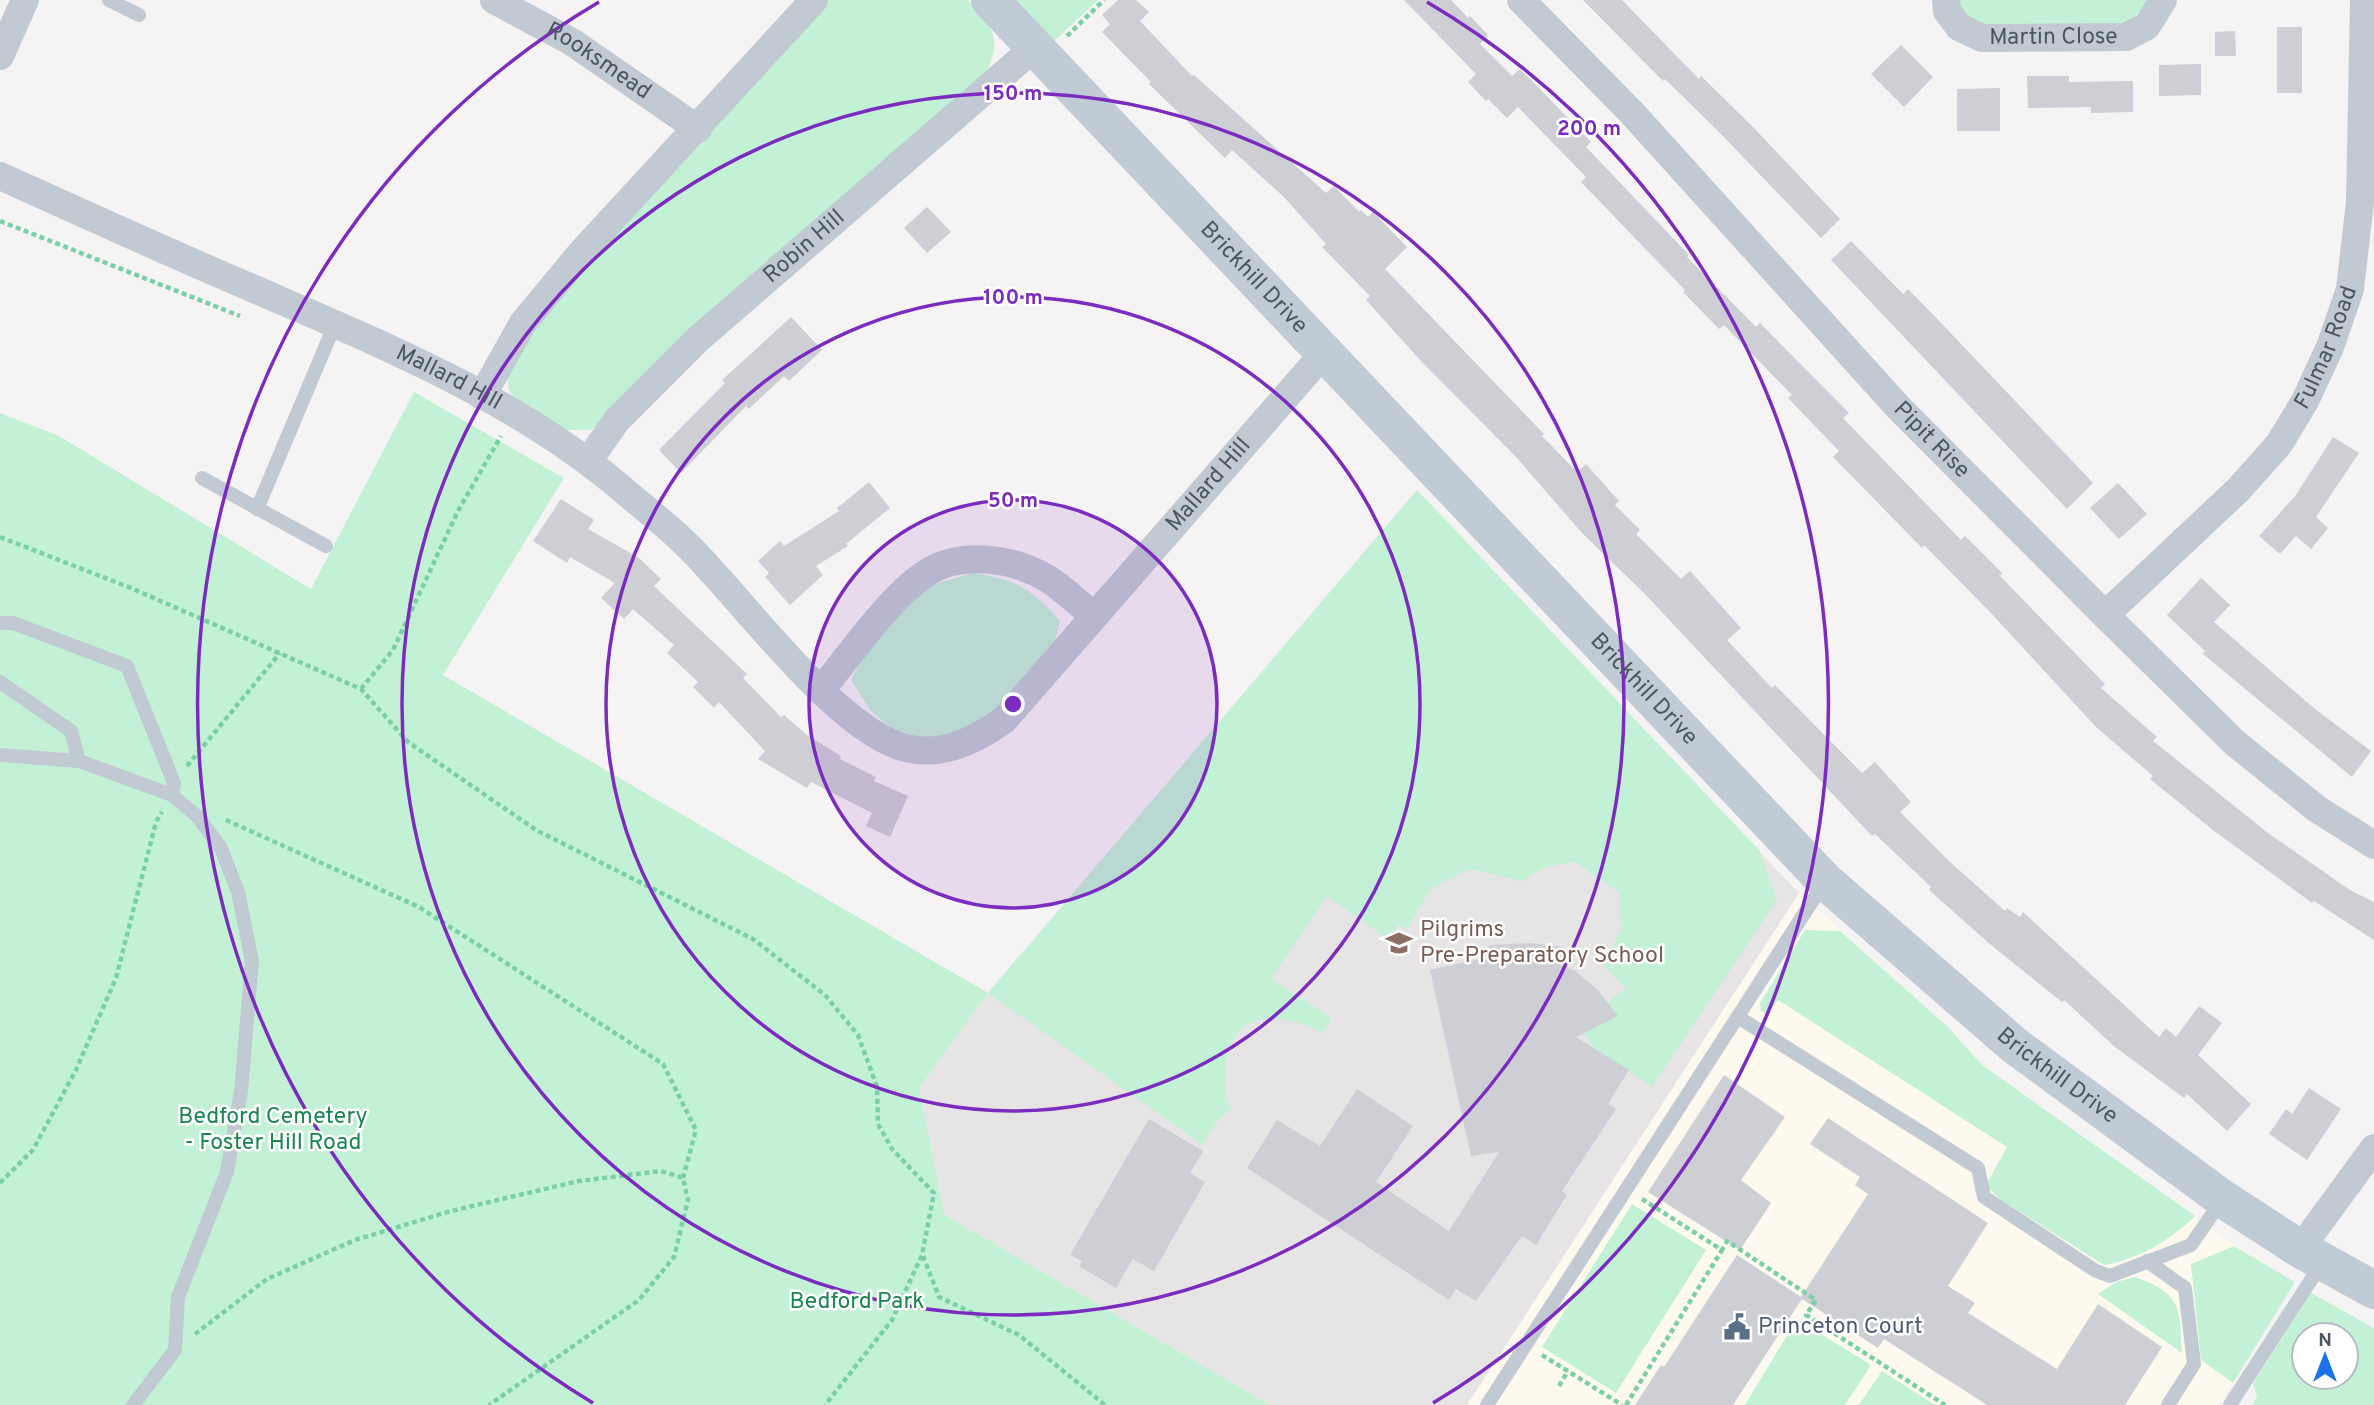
<svg xmlns="http://www.w3.org/2000/svg" width="2374" height="1405" font-family="Overpass,sans-serif">
<style>
.commercial{fill:#fdf9ef}
.education{fill:#e6e4e5}
.green{fill:#c3f1d5;fill-rule:evenodd}
.building{fill:#cdcfd5}
.lines{fill:none;stroke-linecap:round;stroke-linejoin:round}
.path{stroke:#7ad0a6;stroke-width:4.5;stroke-dasharray:5 3.5;stroke-linecap:butt}
.lane{stroke:#c1cad2;stroke-width:14}
.street{stroke:#c1cad2;stroke-width:28}
.secondary{stroke:#c1cbd6;stroke-width:38}
.ring{fill:none;stroke:#7b2cbf;stroke-width:3.5}
.labels{text-anchor:middle;dominant-baseline:central;stroke-width:5;stroke-linejoin:round;paint-order:stroke}
.street-label{font-size:23px;fill:#4a5661;stroke:#fff}
.education-label{font-size:23px;fill:#785e54;stroke:#fff;text-anchor:start}
.park-label{font-size:23px;fill:#17864f;stroke:#fff}
.service-label{font-size:23px;fill:#4e5e75;stroke:#fff;text-anchor:start}
.centre{fill:#7b2cbf;stroke:#fff;stroke-width:3.5}
.ring-label{font-size:21px;text-anchor:middle;font-weight:bold;fill:#7b2cbf;stroke:#fff;stroke-width:5;stroke-linejoin:round;paint-order:stroke}
</style>
<rect width="100%" height="100%" fill="#f5f3f3"/>
<!-- commercial -->
<path class="commercial" d="M1799 893 1947 1026 1982 1065 2102 1153 2241 1249 2295 1282 2219 1405H1467Z"/>
<!-- education -->
<path class="education" d="M1417 490 1799 893 1467 1405H1270L945 1215 919 1088 988 993Z"/>
<!-- green -->
<g class="green">
<path d="M827 0H968C991 23 1003 38 987 70L701 325 600 424 590 430H561L516 401 509 390 507 377 540 312 701 144Z"/>
<path d="M1007 0H1098L1050 45Z"/>
<path d="M1952 0H2152L2122 27 1971 25Z"/>
<path d="M414 392 564 478 443 675 988 993 1417 490 1759 850 1777 900 1652 1087 1593 1047 1584 1033 1606 1002 1626 989 1604 966 1621 928 1619 892 1575 862 1546 867 1521 881 1470 869 1431 888 1407 929 1399 924 1389 940 1327 896 1271 979 1332 1018 1323 1033C1278 1010 1227 1008 1225 1073 1225 1087 1223 1097 1232 1108L1217 1121 1203 1145 988 993 919 1088 945 1215 1270 1405H0V413L59 436 311 589Z"/>
<path d="M973 573C1017 580 1030 588 1060 621L1053 651 993 721 932 740 893 730 871 711 851 680 872 639 928 586Z"/>
<path d="M1805 930 1840 931 1947 1026 1982 1065 2195 1216C2171 1240 2137 1260 2104 1265L1998 1198 1986 1185 2007 1147 1778 1000 1767 1015 1761 1011 1760 1003Z"/>
<path d="M1632 1204 1706 1250 1616 1393 1542 1347Z"/>
<path d="M2234 1246 2295 1282 2233 1383 2201 1360 2191 1264Z"/>
<path d="M2135 1277C2182 1294 2180 1308 2182 1353L2098 1294 2116 1282Z"/>
<path d="M2311 1293 2374 1328V1405H2252L2257 1396 2253 1384ZM2304 1335H2346V1377H2304Z"/>
<path d="M1797 1319 1871 1365 1845 1405H1745Z"/>
<path d="M1882 1371 1935 1405H1859Z"/>
</g>
<!-- building -->
<g class="building">
<path d="M1118 0H1136L1149 12 1140 21 1192 76 1194 75 1326 193 1334 186 1359 212 1361 210 1368 217 1373 212 1407 247 1385 269 1544 434 1542 436 1577 472 1586 464 1619 501 1615 505 1640 530 1636 534 1681 579 1690 571 1741 628 1727 640 1772 688 1775 685 1862 773 1875 762 1911 802 1900 812 1949 861 2005 911 2007 908 2020 917 2023 912 2159 1037 2166 1028 2176 1037 2199 1006 2222 1023 2198 1055 2251 1104 2227 1131 2187 1094 2184 1098 2115 1047 2064 1000 2062 1002 1991 945 1929 890 1931 887 1875 834 1872 836 1644 593 1582 533 1516 457 1421 361 1366 300 1370 296 1322 247 1326 244 1284 197 1232 150 1225 158 1149 84 1151 82 1102 32 1110 24 1102 15Z"/>
<path d="M1404 0H1451L1468 18 1470 16 1488 35 1480 44 1512 76 1520 69 1538 87 1591 142 1586 147 1689 255 1687 257 1756 327 1760 323 1849 413 1843 418 1961 540 1965 536 2002 573 2000 576 2105 684 2101 688 2157 737 2153 741 2268 833 2350 890 2374 902V940L2314 901 2312 903 2213 830 2150 779 2153 776 2096 727 1992 614 1924 545 1922 548 1833 457 1839 451 1788 398 1792 395 1724 325 1719 329 1683 292 1685 290 1581 182 1586 177 1518 107 1507 118 1488 99 1486 101 1468 82 1476 74Z"/>
<path d="M1583 0H1622L1699 79 1701 76 1753 127 1840 219 1821 238 1719 132 1665 79 1663 81Z"/>
<rect x="2277" y="27" width="25" height="66"/>
<path d="M2235 31 2236 56H2215V32Z"/>
<path d="M1901 45 1933 77 1904 107 1871 74Z"/>
<path d="M2201 64V95L2159 96V65Z"/>
<path d="M2027 76H2069V82L2133 81V112L2091 113V107L2028 108Z"/>
<path d="M2000 88V131H1957V89Z"/>
<path d="M927 207 951 232 927 253 904 228Z"/>
<path d="M1851 241 1903 294 1908 289 1945 327 2093 483 2067 509 1831 260Z"/>
<path d="M791 317 822 350 789 381 784 376 749 409 746 406 681 473 659 450 725 383 722 380Z"/>
<path d="M2333 437 2359 453 2316 517 2328 528 2311 549 2296 536 2280 554 2259 536 2296 495Z"/>
<path d="M869 482 890 508 846 544 848 546 816 566 823 575 790 605 765 577 769 573 758 561 780 541 784 546 839 511 837 508Z"/>
<path d="M2118 483 2147 514 2119 539 2090 508Z"/>
<path d="M561 499 594 520 588 529 639 558 661 579 654 586 747 674 743 678 781 717 784 715 807 735 841 756 840 759 876 777 874 781 908 796 890 837 866 826 872 813 811 782 807 788 758 759 765 751 719 702 714 708 693 687 698 682 667 653 674 645 633 609 624 619 601 598 615 583 570 557 567 563 533 541Z"/>
<path d="M2201 578 2230 605 2214 622 2315 709 2371 751 2352 777 2203 654 2205 651 2167 615Z"/>
<path d="M1530 943 1563 947 1559 965 1574 970 1598 990 1618 1016 1576 1037 1629 1070 1608 1104 1616 1109 1562 1191 1567 1195 1536 1245 1522 1236 1476 1301 1456 1289 1449 1300 1247 1168 1277 1120 1320 1146 1357 1089 1413 1126 1376 1182 1449 1231 1499 1152 1471 1156 1430 970 1479 959 1490 945Z"/>
<path d="M1724 1075 1785 1117 1741 1180 1771 1203 1740 1250 1648 1192Z"/>
<path d="M2309 1088 2341 1109 2307 1160 2269 1134 2286 1109 2292 1114Z"/>
<path d="M1828 1118 1988 1223 1948 1286 1975 1303 1968 1313 2057 1369 2098 1304 2162 1347 2125 1405H1987L1884 1339 1878 1348 1802 1299 1733 1405H1635L1661 1365 1664 1367 1737 1255 1801 1297 1868 1194 1855 1185 1860 1177 1810 1144Z"/>
<path d="M1149 1119 1203 1151 1190 1173 1205 1182 1154 1271 1133 1259 1116 1288 1079 1266 1082 1261 1070 1255Z"/>
</g>
<g class="lines">
<!-- path -->
<g class="path">
<path d="M1067 36 1104 0"/>
<path d="M0 221 240 316"/>
<path d="M0 537 131 588 361 689 408 742 536 830 753 939 825 995 858 1035 877 1087 878 1124 892 1149 934 1193 922 1255 892 1320 825 1405"/>
<path d="M361 689 393 650 458 511 501 436"/>
<path d="M187 766 280 653"/>
<path d="M226 820 419 907 663 1064 696 1130 683 1178"/>
<path d="M0 1183 33 1150 76 1070 116 978 156 822 162 812"/>
<path d="M1642 1199 1722 1250 1727 1241 1816 1300 1806 1315 1945 1405"/>
<path d="M923 1256 939 1297 1019 1335 1105 1405"/>
<path d="M195 1334 267 1279 355 1240 451 1211 579 1181 661 1171 683 1178 688 1200 674 1257 639 1300 489 1405"/>
<path d="M1542 1355 1622 1405"/>
<path d="M1559 1386 1568 1371"/>
<path d="M1626 1405 1722 1250"/>
</g>
<!-- lane -->
<g class="lane">
<path d="M109 0 139 15"/>
<path d="M202 478 326 546"/>
<path d="M257 509 335 324"/>
<path d="M0 623H13L127 666 174 783 172 795"/>
<path d="M0 682 71 731 79 761 172 795 198 817 221 848 238 892 252 961 241 1091 227 1172 178 1297 175 1350 133 1405"/>
<path d="M0 755 79 761"/>
<path d="M1738 1017 1978 1168 1984 1197 2096 1271 2110 1276 2191 1245 2222 1200"/>
<path d="M2147 1261 2185 1288 2194 1364 2168 1405"/>
<path d="M1487 1405 1824 883"/>
<path d="M2230 1405 2322 1263"/>
</g>
<!-- street -->
<g class="street">
<path id="s1" d="M494 0 572 42 698 129"/>
<path id="s2" d="M1521 0 1632 113 1898 407 2105 615 2235 743 2317 809 2374 845"/>
<path id="s3" d="M1946 0 1947 11 1959 27 1982 38 2126 37 2147 26 2163 0"/>
<path d="M0 56 25 0"/>
<path id="s4" d="M0 176C84 214 167 252 252 288 383 345 520 400 628 494 648 511 669 527 687 545 742 599 830 722 899 746 938 759 973 742 1004 720L1324 353"/>
<path d="M482 396 523 323 581 253 814 0"/>
<path id="s5" d="M589 460 617 420 697 340 1035 47"/>
<path id="s6" d="M2105 615 2238 490 2279 444 2305 401 2330 347 2350 289 2360 202 2364 0"/>
<path d="M821 690C850 655 889 598 925 574 960 550 1014 558 1048 579 1064 589 1079 604 1094 616"/>
<path d="M2300 1249 2374 1148"/>
</g>
<!-- secondary -->
<path class="secondary" id="s7" d="M990 0 1825 881 2014 1045 2223 1199 2300 1249 2374 1290"/>
</g>
<!-- distance rings -->
<circle cx="1013" cy="704" r="204" fill="#7b2cbf" fill-opacity=".12"/>
<g class="ring">
<circle cx="1013" cy="704" r="204"/>
<circle cx="1013" cy="704" r="407"/>
<circle cx="1013" cy="704" r="611"/>
<path d="M593 1403A815 815 0 0 1 599 2M1427 2A815 815 0 0 1 1433 1403"/>
</g>
<!-- icons -->
<defs>
<g id="school-bare" transform="scale(2.1)"><path d="M0-5L7-2L0 1L-7-2ZM-4 1L0 2.5L4 1V4Q0 6-4 4Z" fill="#8d6e63" stroke="#fff" stroke-width="2.5" paint-order="stroke"/></g>
<g id="civic-bare" transform="scale(2.1)"><path d="M-.6-6.5H3V-4.5H.6V-3L4-1V1h2V6H-6V1h2V-1L-.6-3ZM-1.2 2.5V6h2.4V2.5Z" fill="#5c6f8a" stroke="#fff" stroke-width="2.5" paint-order="stroke"/></g>
</defs>
<g fill-rule="evenodd">
<use href="#school-bare" x="1399" y="943"/>
<use href="#civic-bare" x="1737" y="1327"/>
</g>
<g class="labels">
<!-- street labels -->
<g class="street-label">
<text stroke="none"><textPath href="#s3" startOffset="128">Martin Close</textPath></text>
<text stroke="none"><textPath href="#s1" startOffset="121">Rooksmead</textPath></text>
<text stroke="none"><textPath href="#s5" startOffset="304">Robin Hill</textPath></text>
<text stroke="none"><textPath href="#s7" startOffset="383">Brickhill Drive</textPath></text>
<text stroke="none"><textPath href="#s6" startOffset="352">Fulmar Road</textPath></text>
<text stroke="none"><textPath href="#s4" startOffset="492">Mallard Hill</textPath></text>
<text stroke="none"><textPath href="#s2" startOffset="602">Pipit Rise</textPath></text>
<text stroke="none"><textPath href="#s4" startOffset="1503">Mallard Hill</textPath></text>
<text stroke="none"><textPath href="#s7" startOffset="950">Brickhill Drive</textPath></text>
<text stroke="none"><textPath href="#s7" startOffset="1517">Brickhill Drive</textPath></text>
</g>
<!-- education labels -->
<g class="education-label">
<text x="1420" y="930">Pilgrims<tspan x="1420" dy="26">Pre-Preparatory School</tspan></text>
</g>
<!-- park labels -->
<g class="park-label">
<text x="273" y="1117">Bedford Cemetery<tspan x="273" dy="26">- Foster Hill Road</tspan></text>
<text x="857" y="1302">Bedford Park</text>
</g>
<!-- service labels -->
<g class="service-label">
<text x="1758" y="1327">Princeton Court</text>
</g>
</g>
<circle cx="1013" cy="704" r="10" class="centre"/>
<g class="ring-label">
<text x="1013" y="100">150 m</text>
<text x="1589" y="135">200 m</text>
<text x="1013" y="304">100 m</text>
<text x="1013" y="507">50 m</text>
</g>
<!-- north arrow -->
<g transform="translate(2325 1356)"><circle r="33" fill="#ffffff" stroke="#b7bbc0" stroke-width="2"/>
<path d="M0-5L12 26L0 18L-12 26Z" fill="#1a73e8"/>
<text y="-10" font-size="19" font-weight="bold" text-anchor="middle" fill="#4a5661">N</text>
</g>
</svg>
